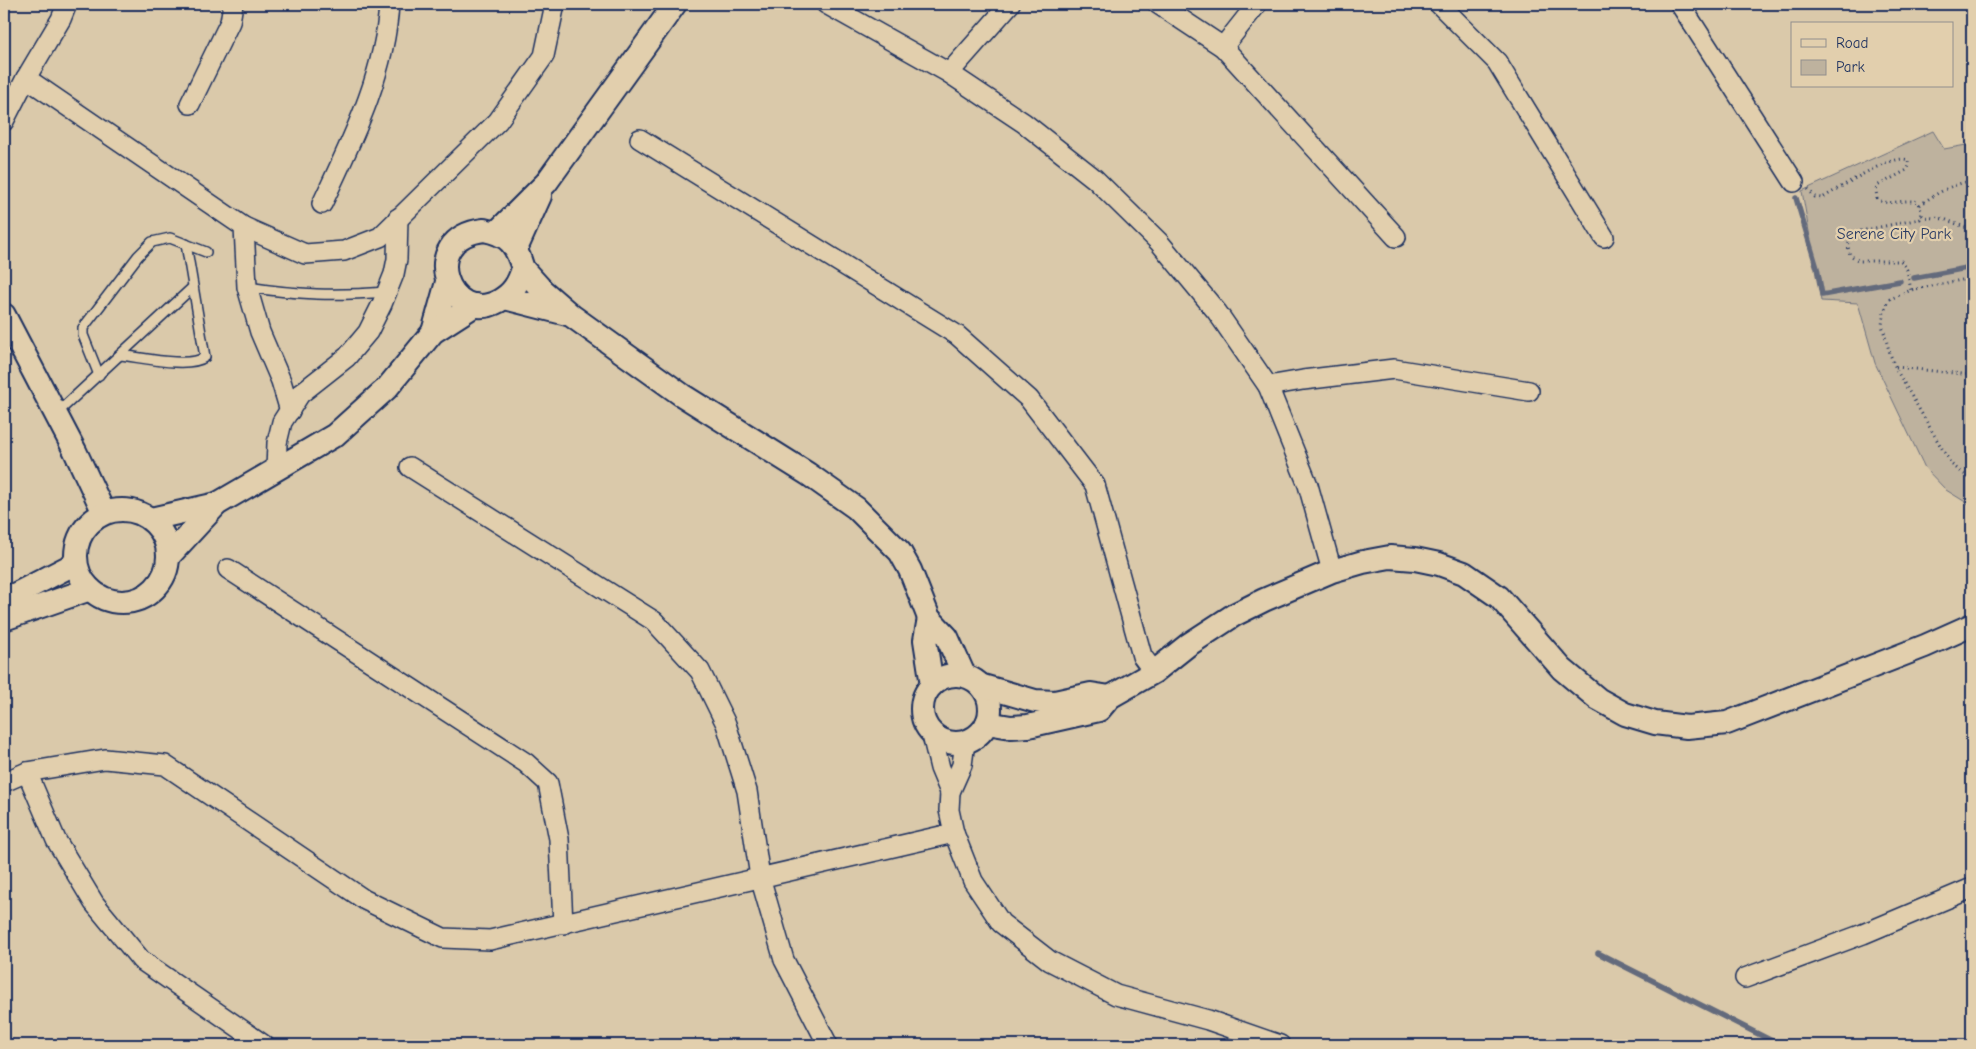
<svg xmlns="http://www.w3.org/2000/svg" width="1976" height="1049" font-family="'Comic Neue',sans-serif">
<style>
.green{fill:#beb29e;stroke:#6c707e}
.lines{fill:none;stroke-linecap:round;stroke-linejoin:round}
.stream{stroke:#646a7b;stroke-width:5.5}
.service-casing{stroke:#1b2f5e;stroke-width:12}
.minor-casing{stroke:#1b2f5e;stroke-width:22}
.tertiary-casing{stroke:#1b2f5e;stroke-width:26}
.path{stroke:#1b2f5e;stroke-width:3;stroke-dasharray:1 4;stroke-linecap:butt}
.service{stroke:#e2cfad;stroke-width:9}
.minor{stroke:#e2cfad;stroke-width:19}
.tertiary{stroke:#e2cfad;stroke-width:22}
.labels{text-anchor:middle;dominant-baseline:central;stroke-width:4.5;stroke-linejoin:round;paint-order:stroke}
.park-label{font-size:16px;fill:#2b3c64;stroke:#e2cfad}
</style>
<rect width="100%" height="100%" fill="#dac9aa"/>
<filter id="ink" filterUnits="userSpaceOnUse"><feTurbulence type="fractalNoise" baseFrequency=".02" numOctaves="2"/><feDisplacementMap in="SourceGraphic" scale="10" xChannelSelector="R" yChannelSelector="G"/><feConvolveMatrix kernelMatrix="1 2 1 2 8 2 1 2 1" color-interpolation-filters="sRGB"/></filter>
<g filter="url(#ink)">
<!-- green -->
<path class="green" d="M1933 131 1944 149 1972 144V506L1946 490 1925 468 1875 363 1858 303 1821 301 1802 191Z"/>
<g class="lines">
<!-- stream -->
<g class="stream">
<path d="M1796 198 1817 268 1822 295 1900 281"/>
<path d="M1914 278 1972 267"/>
<path d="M1598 953 1780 1045"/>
</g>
<!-- service casing -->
<g class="service-casing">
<g id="service">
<path d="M248 287C297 295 336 296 386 292"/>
<path d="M120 355C140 357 189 369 205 357L186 244"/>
<path d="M99 375 83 335V328L138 256 152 242 170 238 206 252"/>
<path d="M56 414 193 287"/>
</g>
</g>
<!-- minor casing -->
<g class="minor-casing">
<g id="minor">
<path d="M826 4 949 73 1024 123 1095 179 1159 242 1217 312 1268 386 1308 485 1332 571"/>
<path d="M1158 4 1223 47 1396 237"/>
<path d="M1439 4 1497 62 1604 237"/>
<path d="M1680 4 1794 182"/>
<path d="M1223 47 1257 4"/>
<path d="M949 73 1010 4"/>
<path d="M26 78 244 227 305 254 344 251 380 237 498 121 544 56 555 4"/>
<path d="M190 104 230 22 233 4"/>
<path d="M4 121 26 78 61 19 67 4"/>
<path d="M640 139 957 335 1029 399 1095 485 1142 656 1154 672"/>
<path d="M322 204C352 140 385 75 389 4"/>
<path d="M244 227 247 287 260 332 281 381 290 411"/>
<path d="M1268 386 1303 380 1394 369 1529 391"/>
<path d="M410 467 654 621 700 671 726 724 747 791 760 877 784 960 828 1045"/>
<path d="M276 470 277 443 282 422 300 394 347 357 368 332 382 304 394 274 397 259 398 218"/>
<path d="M228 569 526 763 548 783 559 839 563 924"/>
<path d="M931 731 940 768 950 792"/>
<path d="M965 742 962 765 950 792 949 810 954 833 973 881 1001 923 1050 961 1116 995 1208 1020 1280 1045"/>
<path d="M27 772 56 840 94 903 141 960 264 1045"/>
<path d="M4 782 27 772 105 759 165 765 365 900 443 938 490 940 954 833"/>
<path d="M1745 978 1863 934 1972 888"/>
</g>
</g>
<!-- tertiary casing -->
<g class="tertiary-casing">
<g id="tertiary">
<path d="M484 230C510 235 516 245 523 269 518 284 513 293 499 301 449 328 415 238 484 230Z"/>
<path d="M497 232 546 183 675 4"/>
<path d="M516 249 540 196"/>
<path d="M523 269 542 290 572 316 682 395 808 474 856 508 900 552 910 570 929 618 947 637 964 675"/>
<path d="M505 298 567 314"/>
<path d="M4 315 75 451 104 513"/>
<path d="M433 332 447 282"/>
<circle cx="122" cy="556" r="46"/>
<path d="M151 519 217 504"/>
<path d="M169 556 217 504 335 435 387 388 433 332 475 305"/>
<path d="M4 598 16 594 76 563"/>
<path d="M929 618 925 640 932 685"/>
<path d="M4 619 90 589"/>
<circle cx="956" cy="709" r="34"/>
<path d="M983 686 1035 701 1055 702 1091 694 1110 697"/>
<path d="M987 723 1011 727 1028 726 1099 710 1110 697 1154 672 1188 645 1234 615 1264 600 1332 571 1363 562 1390 557 1415 559 1439 564 1464 573 1499 597 1562 669 1598 699 1625 714 1655 723 1687 727 1727 723 1925 646 1972 625"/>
</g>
</g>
<!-- path -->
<g class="path">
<path d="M1808 189 1815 197 1822 198C1839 189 1891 153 1908 160L1909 166 1907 170 1877 186 1876 190 1877 199C1888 207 1905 198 1918 202L1921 210 1920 219 1855 232 1851 235 1848 246 1850 255 1859 261H1901L1907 270 1911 290"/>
<path d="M1920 205C1935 194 1954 183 1972 181"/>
<path d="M1922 215 1924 217 1944 219 1972 230"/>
<path d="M1972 278 1911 290 1890 299 1884 311 1882 325 1890 354 1897 371 1951 464 1972 480"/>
<path d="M1896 367 1972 375"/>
<path d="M1972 375 1971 333 1972 329"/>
</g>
<!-- service -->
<use href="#service" class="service"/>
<!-- minor -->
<use href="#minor" class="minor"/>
<!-- tertiary -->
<use href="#tertiary" class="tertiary"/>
</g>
</g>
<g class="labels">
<!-- park labels -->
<g class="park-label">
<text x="1894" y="234">Serene City Park</text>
</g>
</g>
<!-- margin -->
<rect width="1976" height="1049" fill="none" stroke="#e2cfad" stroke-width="20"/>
<rect x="10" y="10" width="1956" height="1029" fill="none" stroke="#1b2f5e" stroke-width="2" filter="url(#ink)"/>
<!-- legend -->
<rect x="1791" y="22" width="162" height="65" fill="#e2cfad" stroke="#928f8d"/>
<rect x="1801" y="39" width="25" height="8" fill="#e2cfad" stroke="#928f8d"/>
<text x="1836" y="48" font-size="15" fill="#1b2f5e">Road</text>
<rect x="1801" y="60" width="25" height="15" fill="#beb29e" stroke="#928f8d"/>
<text x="1836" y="72" font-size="15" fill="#1b2f5e">Park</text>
</svg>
